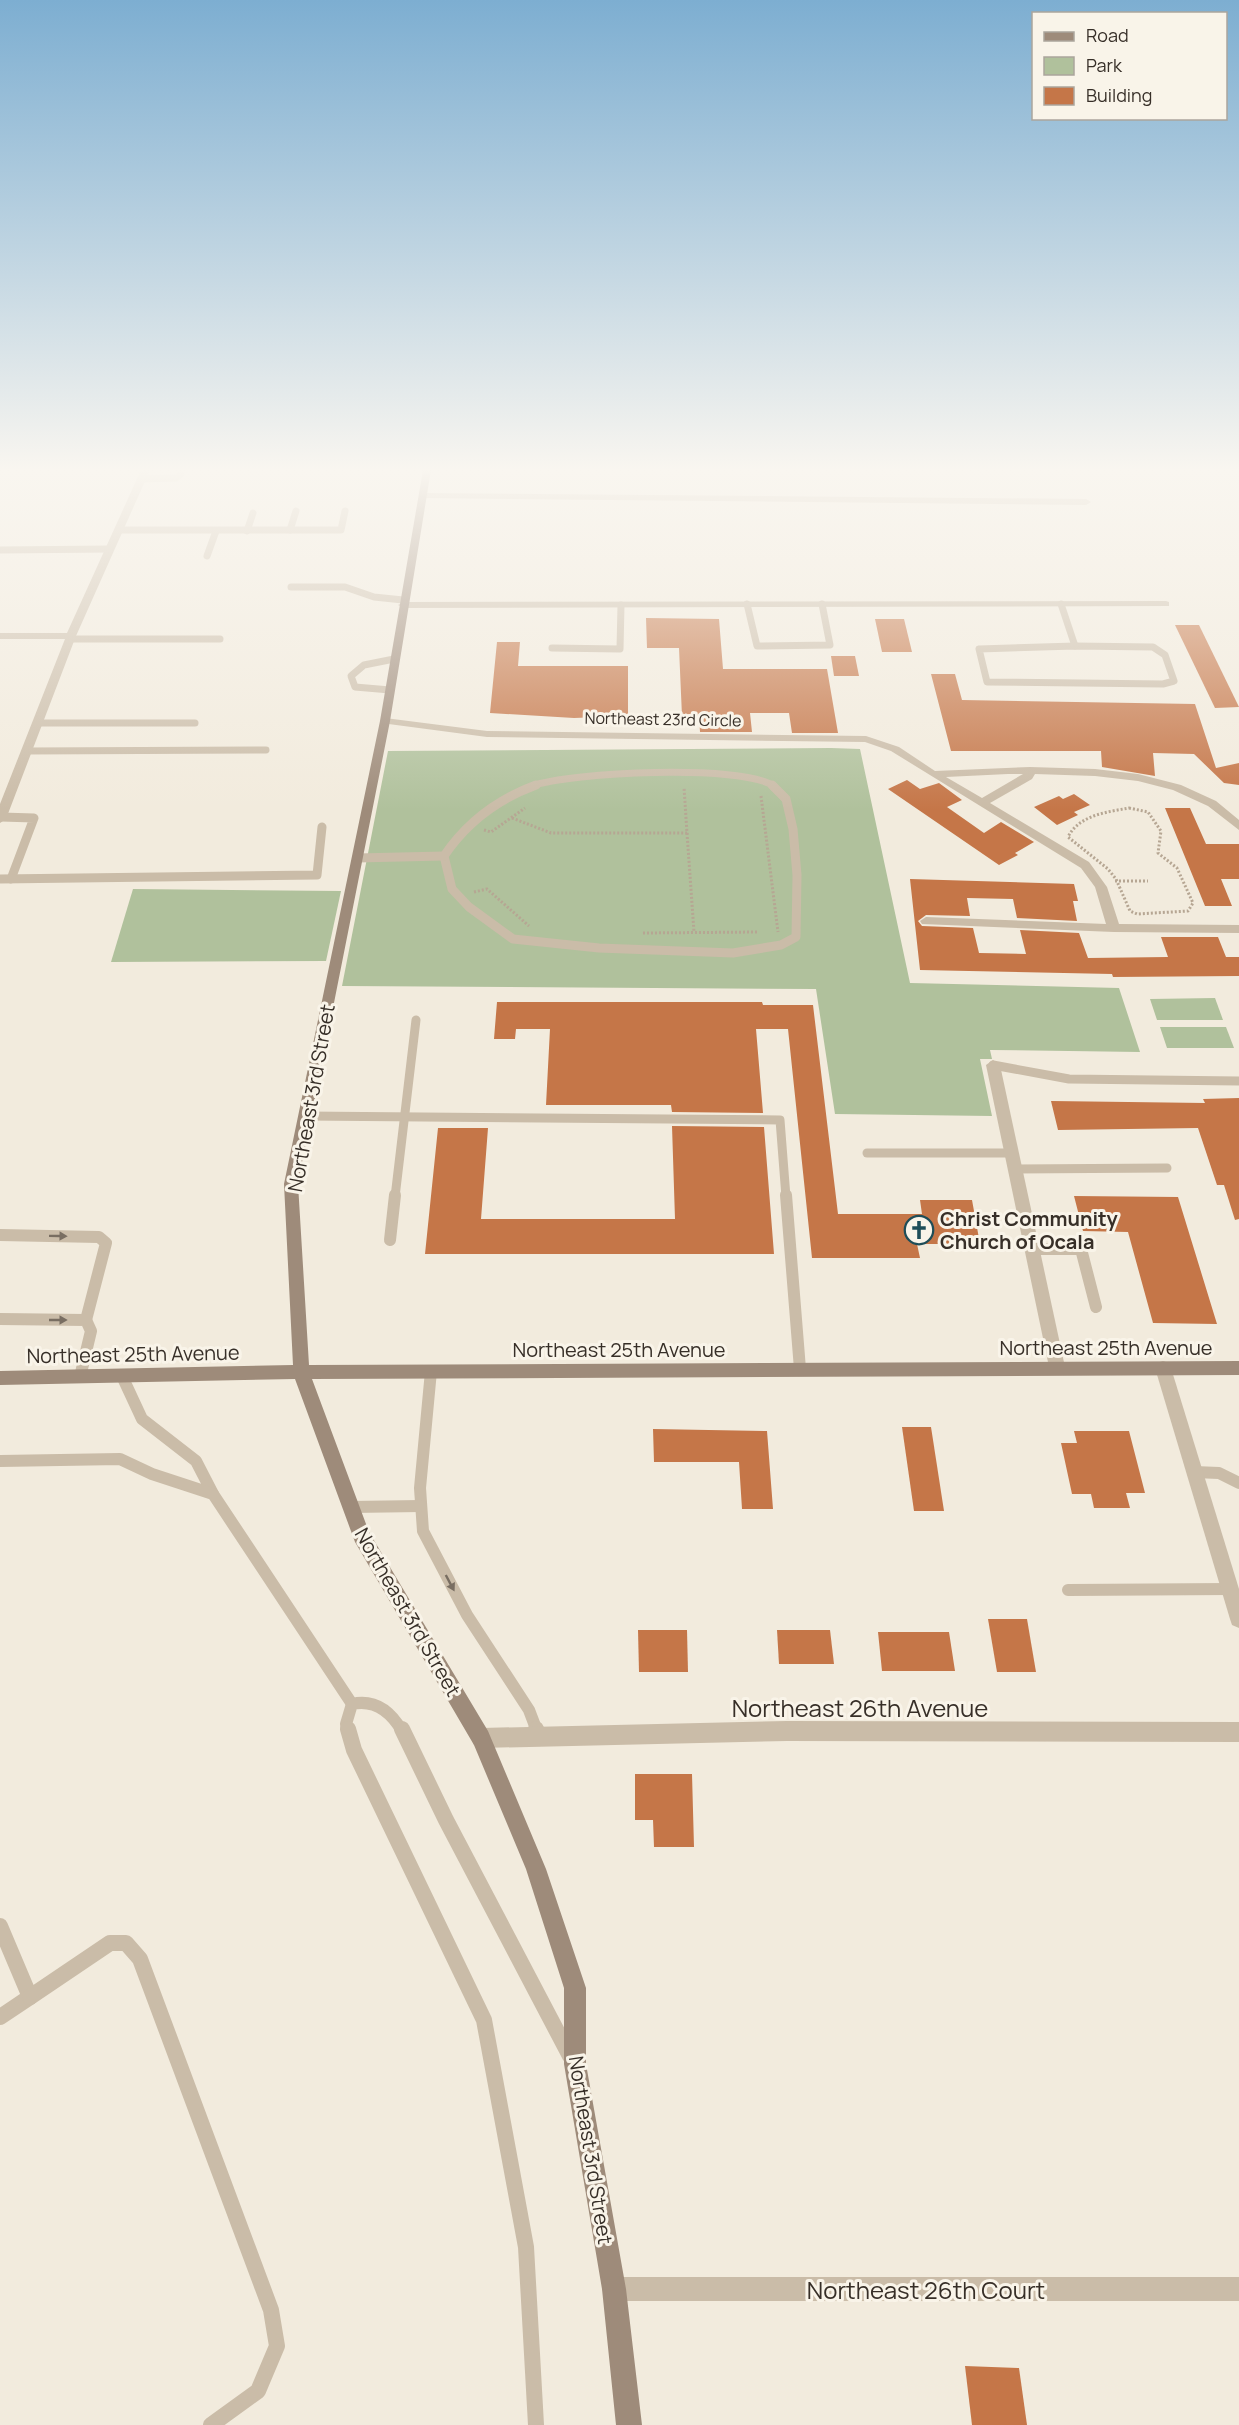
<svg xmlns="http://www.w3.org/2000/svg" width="1239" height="2425" font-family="Manrope,sans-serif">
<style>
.green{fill:#b0c19c}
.building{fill:#c57648}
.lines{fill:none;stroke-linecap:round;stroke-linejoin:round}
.path{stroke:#b6a693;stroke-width:3;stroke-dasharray:2 2;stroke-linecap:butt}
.lane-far3{stroke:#cabca8;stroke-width:7}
.lane-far2{stroke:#cabca8;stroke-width:9}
.lane-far1{stroke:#cabca8;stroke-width:12}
.lane{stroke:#cabca8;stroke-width:16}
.street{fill:#cabca8;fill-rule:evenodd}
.secondary{fill:#9e8b7a;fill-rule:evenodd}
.oneway{fill:#796e62}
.labels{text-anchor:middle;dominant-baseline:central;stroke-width:6;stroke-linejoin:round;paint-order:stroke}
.far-street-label{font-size:16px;fill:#372f28;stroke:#f9f4e9}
.street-label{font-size:20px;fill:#372f28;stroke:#f9f4e9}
.poi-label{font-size:20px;font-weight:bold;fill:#372f28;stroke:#f9f4e9;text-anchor:start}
.near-street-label{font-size:24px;fill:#372f28;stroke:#f9f4e9}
</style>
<rect width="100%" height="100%" fill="#f2ebdd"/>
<!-- green -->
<g class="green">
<path d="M831 748 860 749 910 983 1119 988 1140 1052 990 1050 992 1059H980L992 1116 835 1114 816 989 342 986 388 751Z"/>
<path d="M133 889 341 891 326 961 111 962Z"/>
<path d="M1215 998 1223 1020H1157L1150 999Z"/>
<path d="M1160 1027H1226L1234 1048H1167Z"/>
</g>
<!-- building -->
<g class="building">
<path d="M646 618 719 619 723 669H827L838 733H792L789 713H750L752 732H700L699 716H682L679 648H647Z"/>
<path d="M875 619H904L912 652H882Z"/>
<path d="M1175 625H1199L1239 707 1215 708Z"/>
<path d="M497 642H520L518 666H628V716L574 718 490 713Z"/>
<path d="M831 656H855L859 676H834Z"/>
<path d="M931 674H955L962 700 1195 704 1216 768 1239 763V785L1224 783 1194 754 1153 753 1155 776 1102 767 1101 751H951Z"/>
<path d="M907 780 920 789 939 783 962 800 947 807 984 833 1001 822 1034 842 1015 853 1018 855 999 865 888 789Z"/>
<path d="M1074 794 1090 805 1074 812 1078 815 1057 825 1034 807 1059 796 1063 799Z"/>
<path d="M1165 808H1190L1206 844H1239V879H1221L1232 906H1205Z"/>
<path d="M910 879 1074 884 1078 901H1073L1077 921 1017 918 1013 899 967 898 970 916 926 915 918 921 922 926 973 928 979 953 1026 954 1020 930 1079 933 1088 958 1168 957 1161 937H1218L1226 957H1239V976L1113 977 1112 974 920 970Z"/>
<path d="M497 1002H762L763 1005H813L838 1214H922L920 1200H972L980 1244H917L920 1258H812L788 1029H756L763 1113 672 1112 671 1105H546L550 1029H516L515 1039H494Z"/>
<path d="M1239 1098V1219L1235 1220 1224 1185H1217L1198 1128 1058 1130 1051 1101 1205 1103 1203 1099Z"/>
<path d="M672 1126 764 1127 774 1254H425L438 1128H488L481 1219H675Z"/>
<path d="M1074 1196 1178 1197 1217 1324 1153 1323 1128 1232 1083 1231Z"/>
<path d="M902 1427H931L944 1511H914Z"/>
<path d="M653 1429 767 1431 773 1509H742L739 1462H654Z"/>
<path d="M1074 1431H1129L1145 1493H1126L1130 1508H1094L1091 1494H1072L1061 1443H1077Z"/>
<path d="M988 1619H1027L1036 1672H997Z"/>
<path d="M638 1630H687L688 1672H639Z"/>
<path d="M777 1630H830L834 1664H779Z"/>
<path d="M878 1632H949L955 1671H882Z"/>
<path d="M635 1774H692L694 1847H654L653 1820H635Z"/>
<path d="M965 2366 1019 2368 1027 2425H972Z"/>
</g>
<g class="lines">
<!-- path -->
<g class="path">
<path d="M761 796 778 932"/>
<path d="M1129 808 1148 812 1161 831 1158 853 1177 868 1193 903 1188 911 1137 914 1130 911 1116 879 1108 869 1068 837C1079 815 1107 812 1129 808Z"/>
<path d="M512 818 551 833H687L684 787"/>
<path d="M484 830 491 832 525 808"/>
<path d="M687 833 694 932"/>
<path d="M1115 881H1148"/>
<path d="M474 892 487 889 529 926"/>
<path d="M643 933 759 932"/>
</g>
<!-- lane-far3 -->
<g class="lane-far3">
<path d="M142 479 176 478 181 474"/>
<path d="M119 530H341L345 511"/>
<path d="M290 530 296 511"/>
<path d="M247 531 253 513"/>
<path d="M0 550 110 549"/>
<path d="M207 556 216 531"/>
<path d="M291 587H345L374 597 403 600"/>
<path d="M747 604 757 646 830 645 822 604"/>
<path d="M1061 604 1075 646"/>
<path d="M70 639H220"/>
<path d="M1075 646 1153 647 1165 655 1174 681 1163 684 987 682 979 649Z"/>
<path d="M552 648 620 649 621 605"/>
<path d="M390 690 355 687 351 676 364 665 394 659"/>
<path d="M37 723H195"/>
<path d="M27 751 266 750"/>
<path d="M532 786C571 772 741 764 774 786"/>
</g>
<!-- lane-far2 -->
<g class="lane-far2">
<path d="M1 817 34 818 11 879"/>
<path d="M444 856 452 889 469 907 513 939 599 948 733 953 781 945 796 937 797 875 793 829 786 799 772 785"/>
<path d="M444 856C467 822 498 799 536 785"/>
<path d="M357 858 444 856"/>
<path d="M0 879 317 875 322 827"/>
<path d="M993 1065 1069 1079 1239 1081"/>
<path d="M305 1116 780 1120 786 1197"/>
<path d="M867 1153H1011"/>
<path d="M1015 1169 1167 1168"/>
<path d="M395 1197 416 1020"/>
</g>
<!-- lane-far1 -->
<g class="lane-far1">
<path d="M786 1195 800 1369"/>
<path d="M0 1235 99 1237 106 1243 86 1320"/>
<path d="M390 1240 395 1195"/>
<path d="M1032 1249H1081L1096 1307"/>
<path d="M0 1319 86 1320 91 1331 80 1377"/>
<path d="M431 1371 420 1488 423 1531 467 1615 529 1710 537 1731"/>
<path d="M122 1376 142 1419 196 1461 213 1494"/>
<path d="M0 1461 120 1459 152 1474 213 1494 352 1704"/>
<path d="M1194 1472 1219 1473 1239 1483"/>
<path d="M351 1507 421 1506"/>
<path d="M1068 1590 1230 1589"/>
<path d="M348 1731 346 1724 352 1704C375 1699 391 1712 402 1731"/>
</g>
<!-- lane -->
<g class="lane">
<path d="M348 1729 354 1750 484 2020 526 2247 536 2425"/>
<path d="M402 1729 446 1820 570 2056"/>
<path d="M536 1729 539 1737"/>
<path d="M0 1926 30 1997 0 2017"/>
<path d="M30 1997 110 1943H126L140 1959 271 2310 277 2346 258 2391 211 2425"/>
</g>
<!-- street -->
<g class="street">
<path d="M141 470H150L76 636 6 819 0 823V804L65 639H0V633H67Z"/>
<path d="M420 493 1086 499 1091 502 1086 505 423 498 419 495Z"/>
<path d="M1166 601 1169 602V606L403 608 398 605 403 602Z"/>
<path d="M385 718 487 731 866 736 899 747 935 771 1030 767 1095 769 1138 774 1181 785 1216 801 1239 820V830L1208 806 1173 790 1138 781 1095 776 1035 774 1032 779 990 803 1089 862 1107 887 1119 924 1239 925V933L1114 932 922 924 920 921 926 917 1106 924 1095 887 1081 868 891 751 865 742 487 737 381 723 380 721ZM1008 774H1023L982 798 946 777Z"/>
<path d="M993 1060 1000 1065 1065 1367 1063 1372 1057 1374 1051 1372 1049 1367 986 1065Z"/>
<path d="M1163 1361 1169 1363 1171 1368 1239 1589V1628L1232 1625 1230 1619 1155 1368 1157 1363Z"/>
<path d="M787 1721 1239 1722V1742L787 1741 481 1748 474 1745 471 1738 474 1731 481 1728Z"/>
<path d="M614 2277H1239V2301H614L606 2297 602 2289 606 2281Z"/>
</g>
<!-- secondary -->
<path class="secondary" d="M423 470H431L390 721 298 1184 309 1365 1239 1361V1375L312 1379 369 1532 488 1731 546 1869 586 1988V2064L626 2289 642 2425H616L602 2289 564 2064V1988L526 1869 474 1745 355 1542 295 1379 0 1385V1371L293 1365 284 1184 380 721Z"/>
</g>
<!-- one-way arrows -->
<defs><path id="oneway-solid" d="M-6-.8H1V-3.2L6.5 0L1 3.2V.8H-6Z" transform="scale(1.5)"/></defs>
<g class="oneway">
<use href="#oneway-solid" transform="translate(58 1236) rotate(1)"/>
<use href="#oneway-solid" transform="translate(58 1320)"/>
<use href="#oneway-solid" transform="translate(450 1583) rotate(62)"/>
</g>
<!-- sky -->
<linearGradient id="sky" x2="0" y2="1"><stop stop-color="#7daed1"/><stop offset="0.58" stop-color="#f9f6f0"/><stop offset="1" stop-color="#f9f6f0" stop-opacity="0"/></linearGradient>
<rect width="1239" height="810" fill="url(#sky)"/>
<!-- icons -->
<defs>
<g id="church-ring" transform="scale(1.5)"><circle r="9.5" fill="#f9f4e9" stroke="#1e4d58" stroke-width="1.5"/><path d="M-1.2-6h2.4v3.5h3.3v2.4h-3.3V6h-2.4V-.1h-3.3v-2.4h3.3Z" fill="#1e4d58"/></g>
</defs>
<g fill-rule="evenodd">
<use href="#church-ring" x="919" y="1230"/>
</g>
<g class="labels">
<!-- far-street labels -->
<g class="far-street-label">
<text transform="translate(663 719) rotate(1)">Northeast 23rd Circle</text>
</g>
<!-- street labels -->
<g class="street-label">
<text transform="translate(311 1098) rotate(-80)">Northeast 3rd Street</text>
<text x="1106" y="1347">Northeast 25th Avenue</text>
<text x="619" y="1349">Northeast 25th Avenue</text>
<text transform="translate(133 1354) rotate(-1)">Northeast 25th Avenue</text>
<text transform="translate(408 1612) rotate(60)">Northeast 3rd Street</text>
<text transform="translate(591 2150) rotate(81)">Northeast 3rd Street</text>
</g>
<!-- poi labels -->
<g class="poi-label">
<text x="940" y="1218">Christ Community<tspan x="940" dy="23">Church of Ocala</tspan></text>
</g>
<!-- near-street labels -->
<g class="near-street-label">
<text x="860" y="1707">Northeast 26th Avenue</text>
<text x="926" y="2289">Northeast 26th Court</text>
</g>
</g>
<!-- legend -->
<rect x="1032" y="12" width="195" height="108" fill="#f9f4e9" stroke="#aba59c" stroke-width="1.5"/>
<rect x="1044" y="32" width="30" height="9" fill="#9e8b7a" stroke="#aba59c" stroke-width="1.5"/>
<text x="1086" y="42" font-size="18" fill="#372f28">Road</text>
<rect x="1044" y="57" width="30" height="18" fill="#b0c19c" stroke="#aba59c" stroke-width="1.5"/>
<text x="1086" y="72" font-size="18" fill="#372f28">Park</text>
<rect x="1044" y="87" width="30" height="18" fill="#c57648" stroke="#aba59c" stroke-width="1.5"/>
<text x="1086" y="102" font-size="18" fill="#372f28">Building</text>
</svg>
